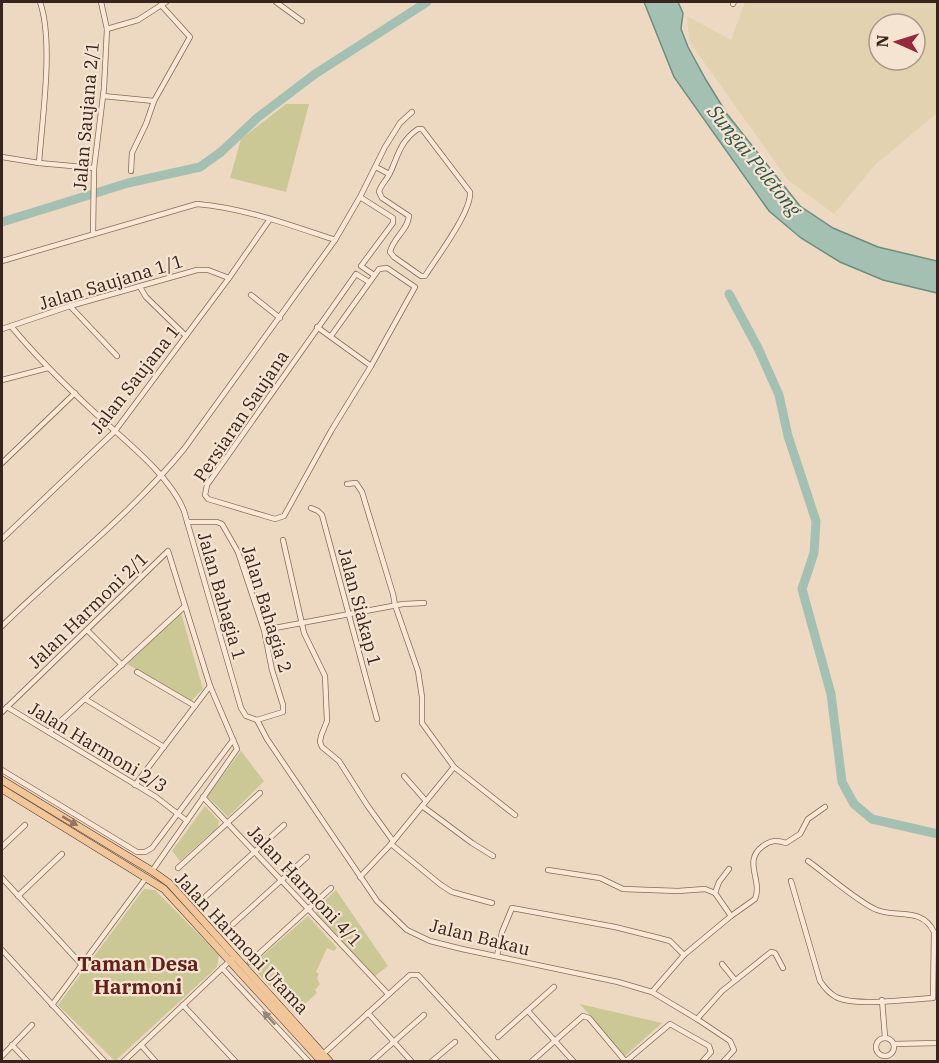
<svg xmlns="http://www.w3.org/2000/svg" width="939" height="1063" font-family="'IBM Plex Serif',serif">
<style>
.farmland{fill:#e3d2af;fill-rule:evenodd}
.green{fill:#cbc896}
.water{fill:#a4c0b3;stroke:#6b8e7f;stroke-width:1.5}
.lines{fill:none;stroke-linecap:round;stroke-linejoin:round}
.river{stroke:#a4c0b3;stroke-width:9}
.minor-casing{stroke:#876a59;stroke-width:6}
.primary-casing{stroke:#54392e;stroke-width:8}
.minor{stroke:#f8e8d5;stroke-width:4.5}
.primary{stroke:#f0c69a;stroke-width:7}
.oneway{fill:#94765c}
.oneway2{fill:#988679}
.labels{text-anchor:middle;dominant-baseline:central;stroke-width:4.5;stroke-linejoin:round;paint-order:stroke}
.street-label{font-size:18px;fill:#37251d;stroke:#f5e4d1}
.water-label{font-size:20px;font-style:italic;fill:#2d564c;stroke:#f5e4d1}
.neighbourhood-label{font-size:20px;font-weight:bold;fill:#63201d;stroke:#f5e4d1}
</style>
<rect width="100%" height="100%" fill="#edd9c2"/>
<!-- farmland -->
<path class="farmland" d="M745 2H937V113L875 165 834 214 788 180 689 41 687 16 731 40ZM879 24H915V60H879Z"/>
<!-- green -->
<g class="green">
<path d="M286 104H309L286 192 230 178 241 139Z"/>
<path d="M181 613 203 689 191 701 127 664Z"/>
<path d="M241 751 264 781 228 817 207 796Z"/>
<path d="M205 806 219 821 218 827 180 861 172 851Z"/>
<path d="M144 889 155 890 219 955 217 967 115 1061 58 1005Z"/>
<path d="M336 890 388 966 375 976 316 914V909Z"/>
<path d="M308 916 337 948 334 951 327 948 316 972 319 974 317 978 320 984 315 990 317 993 295 1013 251 966Z"/>
<path d="M580 1004 662 1023 625 1056Z"/>
</g>
<!-- water -->
<path class="water" d="M644 2H678L683 13 681 29 688 47 706 80 727 114 800 206 833 228 878 247 937 261V293L883 280 840 262 801 238 769 211 674 77Z"/>
<g class="lines">
<!-- river -->
<g class="river">
<path d="M2 222 128 183 200 167 221 152 257 118 315 74 427 2"/>
<path d="M729 294 758 348 779 395 788 436 816 521 814 553 802 589 831 694 842 782 854 804 872 819 938 834"/>
</g>
<!-- minor casing -->
<g class="minor-casing">
<g id="minor">
<path d="M276 2 302 21"/>
<path d="M733 4 734 2"/>
<path d="M107 29 138 20 166 2"/>
<path d="M103 96 154 101"/>
<path d="M418 129H422L470 192C472 211 437 257 425 276H421L394 257 390 252C393 238 408 230 409 216L382 198 379 192C380 186 385 182 389 175 398 157 399 142 418 129Z"/>
<path d="M2 157 39 163 94 168"/>
<path d="M39 163C42 119 54 42 40 2"/>
<path d="M376 167 389 174"/>
<path d="M131 171 132 153 146 124 154 101 190 37 161 5"/>
<path d="M360 197 393 218V223L361 266 374 275"/>
<path d="M93 234 94 168 104 88 107 29 101 2"/>
<path d="M2 261 197 204C244 208 290 225 335 240"/>
<path d="M140 287 146 297 186 336"/>
<path d="M251 295 280 318"/>
<path d="M70 306 117 356"/>
<path d="M11 326C37 358 65 385 95 413 123 439 170 475 184 511L241 708 246 716 257 720"/>
<path d="M317 327 371 366"/>
<path d="M2 329 70 306 197 270H208L229 278"/>
<path d="M331 336 379 269 387 268 415 287 371 366 331 431 284 516 275 519 208 499 205 495 207 485 356 274 369 282"/>
<path d="M2 380 48 368"/>
<path d="M2 463 75 393"/>
<path d="M347 484 356 483 362 492 393 594 395 605 418 671 422 697V723L454 767 515 815"/>
<path d="M311 508 318 511 322 515 377 719"/>
<path d="M187 522H217L222 524 238 552 264 630 272 670 283 705V712L257 720"/>
<path d="M2 539 115 431 229 278 270 219"/>
<path d="M283 540 304 633 325 676 327 721 321 736 320 742 322 747 339 761 367 805 393 841"/>
<path d="M2 626C62 567 130 515 184 449L335 240 360 197 385 147 400 123 412 112"/>
<path d="M87 630 122 665"/>
<path d="M264 630 403 604 424 603"/>
<path d="M137 672 195 706"/>
<path d="M85 699 164 747"/>
<path d="M7 707 156 797 187 821"/>
<path d="M2 712 168 551 210 686 237 749 152 871"/>
<path d="M257 720 267 739 377 901 407 930 430 941 462 949 618 982 652 992 697 1019 730 1041 734 1050 723 1062"/>
<path d="M49 732 185 606"/>
<path d="M2 770 137 852H145L152 848 233 740"/>
<path d="M404 776 426 801"/>
<path d="M135 785 210 686"/>
<path d="M203 797 388 994"/>
<path d="M422 806 472 843 493 856"/>
<path d="M391 844 441 885 452 892 492 903"/>
<path d="M2 847 25 825"/>
<path d="M178 868 260 793"/>
<path d="M548 870 600 878 623 889 678 891 705 889 715 893 731 916"/>
<path d="M360 877 391 844 454 767"/>
<path d="M2 878 81 964"/>
<path d="M791 881 820 981C824 987 829 993 836 997 855 1007 910 999 933 998L934 932C922 907 898 918 877 910 859 903 825 873 808 861"/>
<path d="M715 893 719 882 729 869"/>
<path d="M18 896 62 854"/>
<path d="M206 896 284 825"/>
<path d="M233 924 307 857"/>
<path d="M2 950 105 1062"/>
<path d="M497 956 502 932 512 908 615 927 659 938 670 941 684 955"/>
<path d="M250 962 331 888"/>
<path d="M722 964 735 980"/>
<path d="M222 968 309 1062"/>
<path d="M652 992 684 955 731 916 755 899C763 880 742 861 763 846 771 840 777 840 786 843L800 834 808 819 825 807"/>
<path d="M882 1000 885 1037"/>
<path d="M52 1005 146 878"/>
<path d="M183 1005 236 1062"/>
<path d="M528 1011 574 1062"/>
<path d="M368 1013 412 1062"/>
<path d="M697 1019 722 991 771 952 775 953 783 968"/>
<path d="M498 1037 554 987"/>
<circle cx="885" cy="1047" r="9"/>
<path d="M894 1044 938 1043"/>
<path d="M12 1045 28 1062"/>
<path d="M141 1045 156 1062"/>
<path d="M323 1054 410 975H418L498 1062"/>
<path d="M2 1056 32 1025"/>
<path d="M123 1062 235 956"/>
<path d="M371 1062 424 1015"/>
<path d="M431 1062 455 1042"/>
<path d="M531 1062 583 1016 589 1018 626 1062"/>
<path d="M625 1062 670 1024 709 1046 711 1052 702 1062"/>
</g>
</g>
<!-- primary casing -->
<g class="primary-casing">
<g id="primary">
<path d="M2 780 152 871 169 883 330 1062"/>
<path d="M2 789 164 889 322 1062"/>
</g>
</g>
<!-- minor -->
<use href="#minor" class="minor"/>
<!-- primary -->
<use href="#primary" class="primary"/>
</g>
<!-- one-way arrows -->
<defs><path id="oneway-solid" d="M-6-.8H1V-3.2L6.5 0L1 3.2V.8H-6Z" transform="scale(1.5)"/></defs>
<use class="oneway" href="#oneway-solid" transform="translate(70 821) rotate(31)"/>
<use class="oneway2" href="#oneway-solid" transform="translate(269 1018) rotate(-133)"/>
<g class="labels">
<!-- street labels -->
<g class="street-label">
<text transform="translate(86 116) rotate(-85)">Jalan Saujana 2/1</text>
<text transform="translate(111 282) rotate(-17)">Jalan Saujana 1/1</text>
<text transform="translate(135 379) rotate(-52)">Jalan Saujana 1</text>
<text transform="translate(241 416) rotate(-56)">Persiaran Saujana</text>
<text transform="translate(222 596) rotate(74)">Jalan Bahagia 1</text>
<text transform="translate(360 607) rotate(75)">Jalan Siakap 1</text>
<text transform="translate(267 609) rotate(73)">Jalan Bahagia 2</text>
<text transform="translate(88 610) rotate(-44)">Jalan Harmoni 2/1</text>
<text transform="translate(98 747) rotate(31)">Jalan Harmoni 2/3</text>
<text transform="translate(305 886) rotate(47)">Jalan Harmoni 4/1</text>
<text transform="translate(480 937) rotate(14)">Jalan Bakau</text>
<text transform="translate(242 943) rotate(47)">Jalan Harmoni Utama</text>
</g>
<!-- water labels -->
<g class="water-label">
<text transform="translate(755 160) rotate(51)">Sungai Peletong</text>
</g>
<!-- neighbourhood labels -->
<g class="neighbourhood-label">
<text x="138" y="963">Taman Desa<tspan x="138" dy="23">Harmoni</tspan></text>
</g>
</g>
<!-- border -->
<rect width="939" height="1063" fill="none" stroke="#37251d" stroke-width="6"/>
<!-- north arrow -->
<g transform="translate(897 42) rotate(273)"><circle r="28" fill="#f5e4d1" stroke="#a99889" stroke-width="1.5"/>
<path d="M0-4.5L10 22L0 15L-10 22Z" fill="#952a3d"/>
<text y="-9" font-size="16" font-weight="bold" text-anchor="middle" fill="#37251d">N</text>
</g>
</svg>
